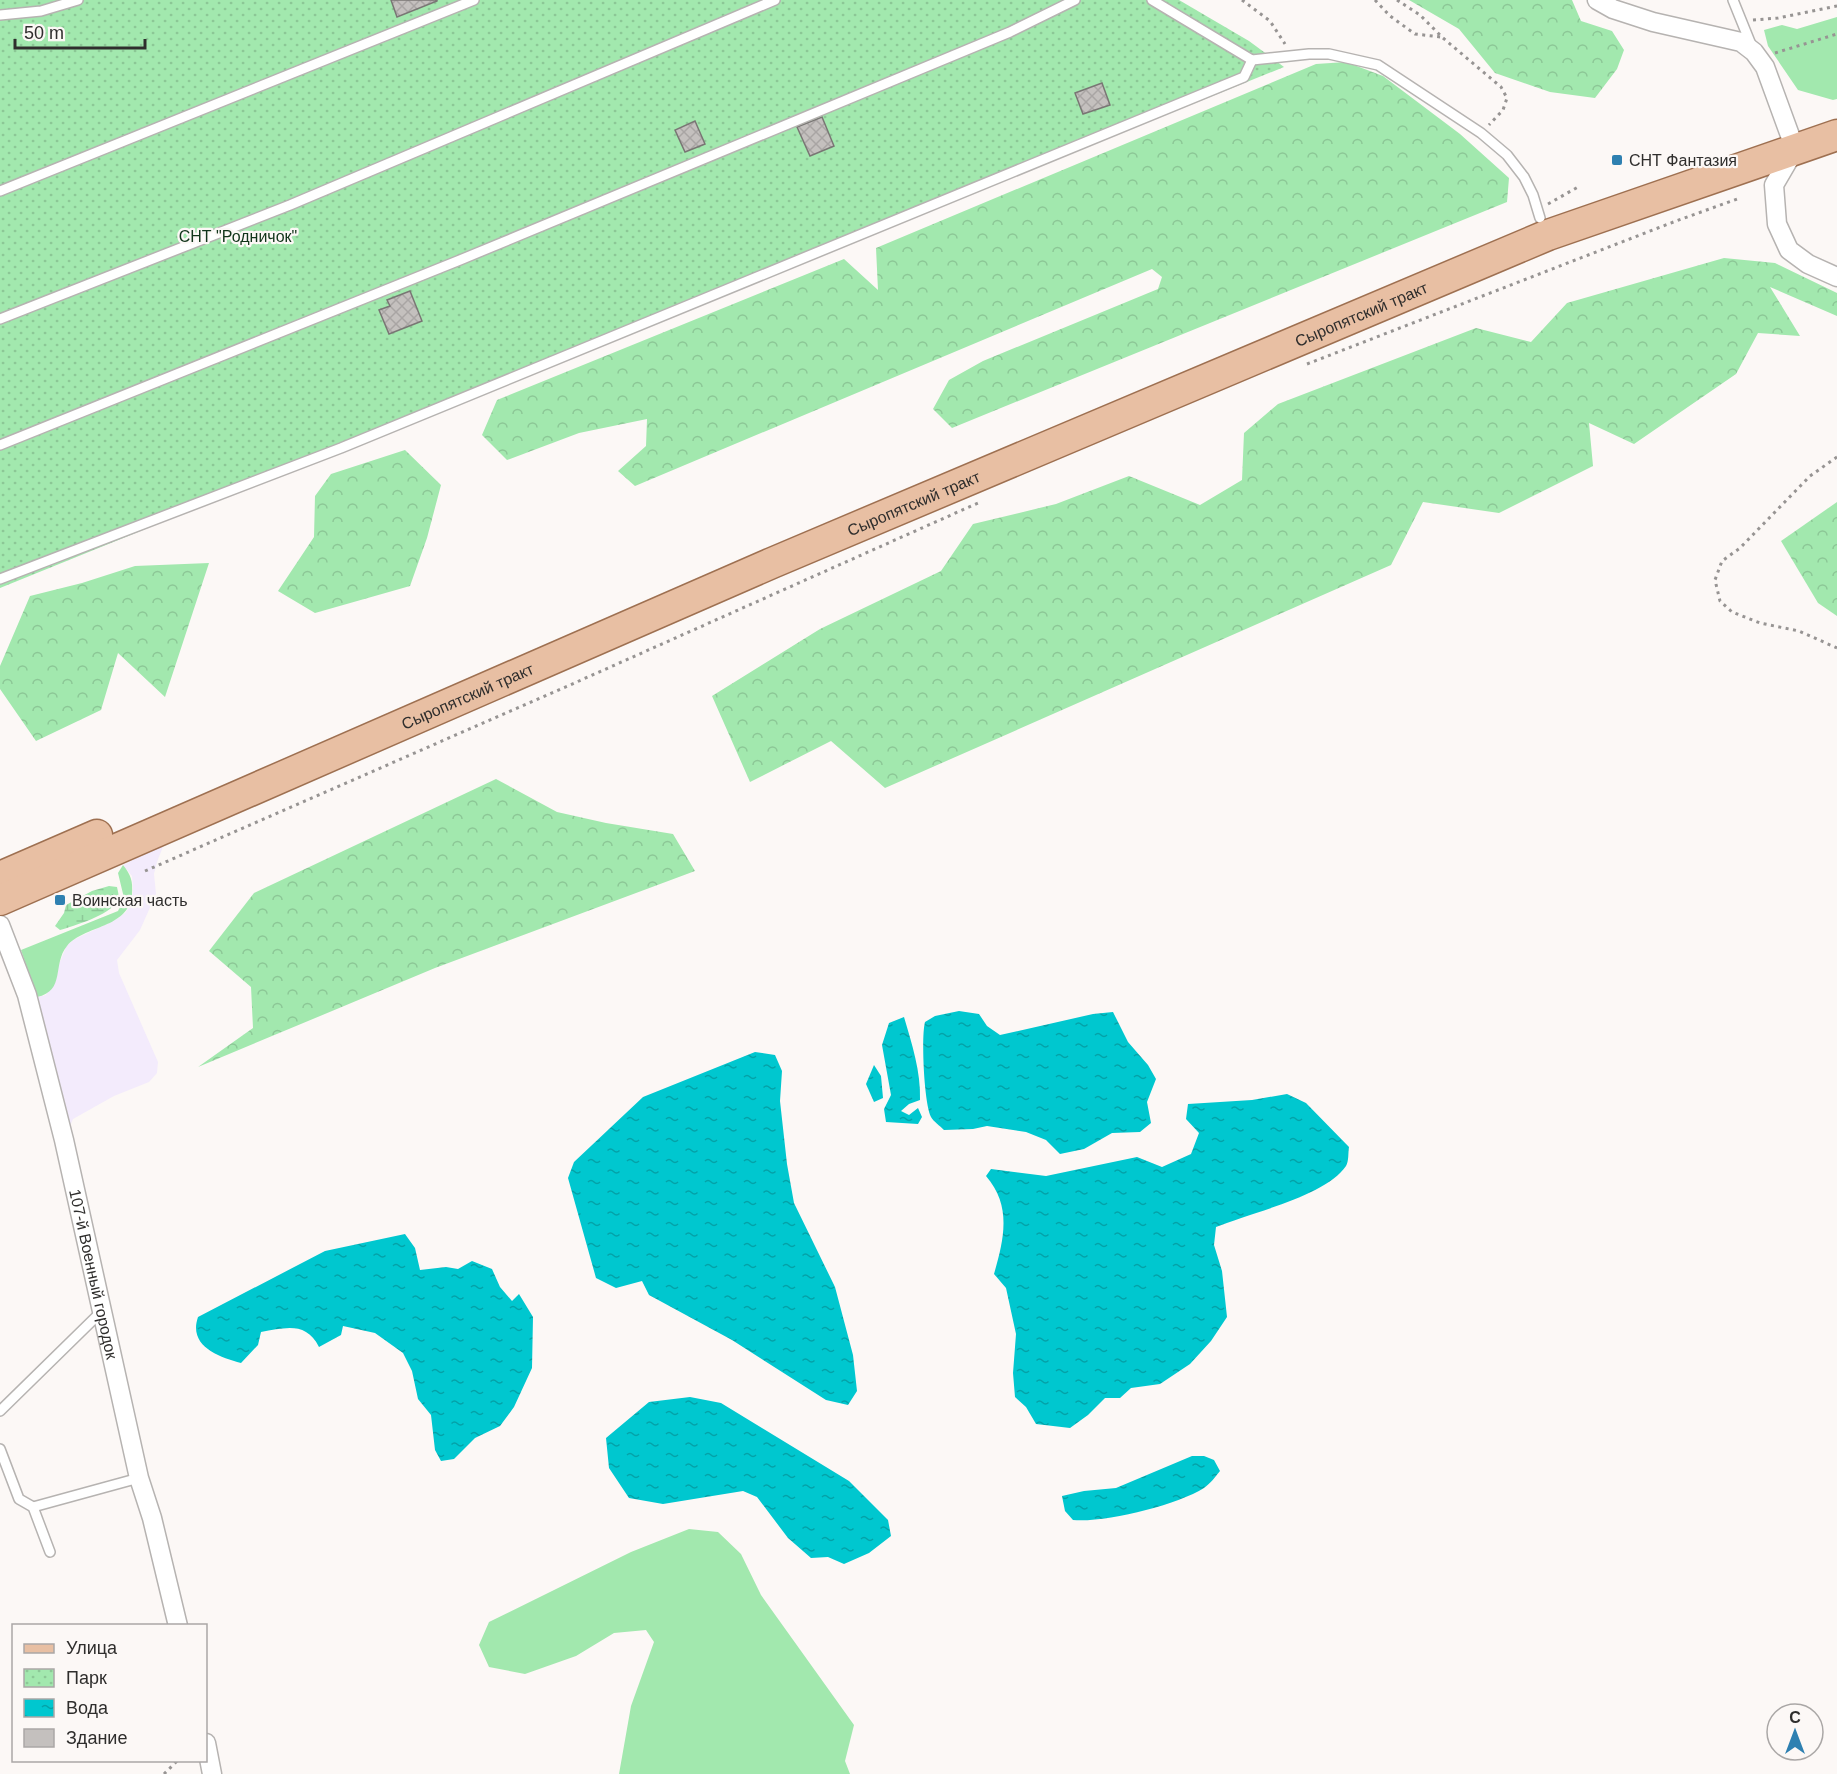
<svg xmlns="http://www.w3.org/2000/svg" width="1837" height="1774" font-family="Arial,sans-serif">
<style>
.commercial{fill:#f3ebfc}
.grass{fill:#a2e8ae}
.forest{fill:url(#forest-crowns)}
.wetland{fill:url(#wetland-marsh)}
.park{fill:url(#park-dots)}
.water{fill:url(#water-ripples)}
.building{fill:url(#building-cross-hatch);stroke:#797674;stroke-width:1.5}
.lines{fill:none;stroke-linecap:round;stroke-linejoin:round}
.lane-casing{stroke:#b6b3b1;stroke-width:12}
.street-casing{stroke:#b6b3b1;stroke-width:21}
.primary-casing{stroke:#9e7051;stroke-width:33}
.path{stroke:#979493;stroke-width:3;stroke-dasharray:3 4.5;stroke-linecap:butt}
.lane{stroke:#fff;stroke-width:9}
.street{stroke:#fff;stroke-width:18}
.primary{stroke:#e8bfa3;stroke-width:30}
.poi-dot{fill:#2e80b1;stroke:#fcf8f6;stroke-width:2}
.labels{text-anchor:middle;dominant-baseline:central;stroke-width:4.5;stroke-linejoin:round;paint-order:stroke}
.poi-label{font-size:16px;fill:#2f2e2d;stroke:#fcf8f6;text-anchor:start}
.park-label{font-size:16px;fill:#11351a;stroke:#fcf8f6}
.street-label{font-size:16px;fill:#2f2e2d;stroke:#fcf8f6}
</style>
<defs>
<pattern id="forest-crowns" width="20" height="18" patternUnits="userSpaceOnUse" patternTransform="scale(1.5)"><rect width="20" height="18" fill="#a2e8ae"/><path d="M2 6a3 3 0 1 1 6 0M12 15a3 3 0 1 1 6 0" fill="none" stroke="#8cc796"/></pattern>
<pattern id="wetland-marsh" width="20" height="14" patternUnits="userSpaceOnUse" patternTransform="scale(1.5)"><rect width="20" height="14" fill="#a2e8ae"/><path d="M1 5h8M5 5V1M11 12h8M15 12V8" fill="none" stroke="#8cc796"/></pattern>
<pattern id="park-dots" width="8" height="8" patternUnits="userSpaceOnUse" patternTransform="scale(1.5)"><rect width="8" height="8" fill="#a2e8ae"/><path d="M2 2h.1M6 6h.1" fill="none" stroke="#8cc796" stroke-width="1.8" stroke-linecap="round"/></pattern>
<pattern id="water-ripples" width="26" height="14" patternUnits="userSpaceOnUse" patternTransform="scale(1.5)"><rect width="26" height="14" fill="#00c7cf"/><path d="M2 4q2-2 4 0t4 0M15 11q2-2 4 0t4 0" fill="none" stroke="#03a2a8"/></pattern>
<pattern id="building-cross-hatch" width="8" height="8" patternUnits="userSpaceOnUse" patternTransform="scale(1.5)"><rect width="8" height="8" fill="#c4c0be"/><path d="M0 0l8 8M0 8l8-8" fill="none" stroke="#a9a5a4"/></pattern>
</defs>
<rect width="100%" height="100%" fill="#fcf8f6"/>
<!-- commercial -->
<path class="commercial" d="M164 844 157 862 154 874 156 894 140 930 117 960 119 973 158 1062 157 1073 149 1082 114 1096 73 1119 67 1133 37 997 46 995 67 945 75 939 115 920 125 913 132 903 133 888 132 876 123 865Z"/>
<!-- grass -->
<g class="grass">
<path d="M1837 17V99L1833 100 1798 90 1768 46 1764 30 1782 25 1797 29Z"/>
<path d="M123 865C131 875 133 881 132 894 129 929 84 925 67 946 52 964 66 991 37 997L21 950 118 911 124 898 118 873Z"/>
<path d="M689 1529 718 1532 741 1554 761 1595 854 1725 845 1761 850 1774H619L631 1706 654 1642 646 1630 614 1633 576 1656 525 1674 489 1667 479 1645 489 1622 631 1552Z"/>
</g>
<!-- forest -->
<g class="forest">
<path d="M1409 0H1572L1581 21 1612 31 1624 50 1617 69 1595 98 1550 92 1495 73 1459 29Z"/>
<path d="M1346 62 1383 76 1460 134 1509 178 1507 202 952 428 933 409 949 380 983 361 1158 289 1162 277 1152 269 635 486 618 471 646 446 647 419 579 433 507 460 482 435 497 400 844 259 878 290 876 248 1316 64Z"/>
<path d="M1724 258 1775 263 1837 293V316L1770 287 1800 336 1758 333 1736 374 1634 444 1589 423 1593 466 1499 513 1423 502 1391 565 885 788 831 741 750 782 712 696 820 629 941 571 973 524 1056 504 1129 476 1200 505 1242 480 1244 433 1278 404 1476 328 1531 342 1567 303Z"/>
<path d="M405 450 441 485 427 538 410 586 315 613 278 591 314 537 315 496 331 474Z"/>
<path d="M1837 502V616L1818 603 1781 541Z"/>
<path d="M209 563 165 697 118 653 101 710 36 741 0 689V666L30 596 82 583 135 566Z"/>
<path d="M496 779 557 812 606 823 673 834 695 871 435 968 198 1067 253 1028 251 987 209 951 254 893Z"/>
</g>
<!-- wetland -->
<path class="wetland" d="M109 886 117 887C118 892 120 897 117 902 109 915 74 926 60 930L55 926 64 913 66 905 92 891Z"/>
<!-- park -->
<path class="park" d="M0 0H1179L1249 41 1284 67 0 588Z"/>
<!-- water -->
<g class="water">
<path d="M959 1011 979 1014 987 1026 1000 1035 1093 1014 1113 1012 1128 1042 1148 1065 1156 1079 1147 1102 1151 1123 1140 1132 1112 1133 1084 1149 1060 1154 1046 1140 1026 1132 987 1126 973 1129 944 1130C940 1126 933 1121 931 1117 924 1103 921 1037 925 1022L935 1016Z"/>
<path d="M904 1017C912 1044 921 1072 920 1100L909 1104 901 1111 909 1115 918 1108 922 1117 918 1124 886 1122 884 1109 891 1095 882 1045 889 1023Z"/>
<path d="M755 1052 775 1055 782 1071 780 1101 787 1164 794 1203 835 1287 853 1355 857 1391 848 1405 826 1400 732 1340 649 1295 642 1281 616 1288 596 1278 568 1178 574 1162 643 1097Z"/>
<path d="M874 1065 881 1076 883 1098 874 1102 866 1084Z"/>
<path d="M1287 1094 1306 1103 1349 1147C1348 1153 1349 1161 1346 1166 1326 1196 1250 1213 1216 1227L1214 1245 1222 1271 1227 1317 1211 1341 1190 1364 1160 1384 1131 1388 1120 1398H1105L1088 1415 1070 1428 1036 1424 1026 1407 1015 1397 1013 1373 1016 1334 1006 1288 994 1274C1004 1239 1012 1206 986 1176L991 1169 1046 1176 1137 1157 1162 1167 1191 1154 1199 1133 1186 1119 1188 1104 1252 1100Z"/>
<path d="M405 1234 415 1248 420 1270 446 1267 458 1269 472 1261 492 1269 500 1287 512 1301 519 1294 533 1317 532 1368 514 1407 500 1426 475 1438 454 1459 441 1461 435 1450 431 1415 418 1399 412 1371 403 1353 375 1333 343 1326 341 1335 319 1347C306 1321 285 1328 261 1332L258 1345 241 1363C218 1357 188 1346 198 1317L325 1251Z"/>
<path d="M690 1397 721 1403 849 1481 888 1520 891 1536 869 1553 844 1564 828 1557 811 1558 788 1538 757 1497 743 1491 663 1504 629 1498 609 1468 606 1438 649 1402Z"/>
<path d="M1192 1456H1204L1214 1460 1220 1471C1215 1477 1211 1483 1204 1488 1177 1505 1105 1523 1073 1520L1065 1511 1062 1496 1084 1491 1116 1488Z"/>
</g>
<!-- building -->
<g class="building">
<path d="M391 0H437V1L397 17Z"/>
<path d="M1102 83 1110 105 1083 114 1075 93Z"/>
<path d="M822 117 834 146 810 156 797 127Z"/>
<path d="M695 121 705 144 685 152 675 130Z"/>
<path d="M410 291 422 321 389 334 379 310 390 306 387 300Z"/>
</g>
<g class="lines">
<!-- lane casing -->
<g class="lane-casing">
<g id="lane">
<path d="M1152 0 1252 60 1309 54H1329L1378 65 1481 133 1507 155 1524 177 1533 195 1540 218"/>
<path d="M1733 0 1752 47"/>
<path d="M0 15 41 11 78 0"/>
<path d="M0 191 474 0"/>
<path d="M0 319 290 205 775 0"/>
<path d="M0 445 460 260 1010 32 1075 0"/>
<path d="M0 579 341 448 1244 77 1252 60"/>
<path d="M0 1411 101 1312"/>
<path d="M0 1449 19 1499 33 1507 50 1552"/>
<path d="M33 1507 139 1478"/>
</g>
</g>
<!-- street casing -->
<g class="street-casing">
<g id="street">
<path d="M1597 0 1613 9 1653 22 1741 42 1754 52 1765 67 1795 149 1774 185 1777 224 1789 250 1808 264 1837 277"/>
<path id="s1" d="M0 925 27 995 64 1140 139 1478 152 1518 178 1626"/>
<path d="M206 1743 212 1774"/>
</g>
</g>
<!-- primary casing -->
<g class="primary-casing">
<g id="primary">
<path d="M0 877 97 835"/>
<path id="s2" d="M0 900 772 563 1548 235 1837 135"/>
</g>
</g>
<!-- path -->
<g class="path">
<path d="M1242 0 1270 21 1285 44"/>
<path d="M1375 0 1390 16 1415 34 1441 37"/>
<path d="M1397 0 1420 15 1443 38 1501 87 1507 98 1503 110 1489 125"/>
<path d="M1753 20 1778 18 1837 6"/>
<path d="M1775 53 1837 34"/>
<path d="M1548 204 1578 187"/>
<path d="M1307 364 1676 221 1740 198"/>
<path d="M1837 457 1810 476 1740 548 1722 561 1715 580 1720 601 1732 612 1760 623 1799 631 1837 648"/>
<path d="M145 871 570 685 978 503"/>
<path d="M164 1774 178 1760"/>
</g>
<!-- lane -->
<use href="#lane" class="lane"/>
<!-- street -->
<use href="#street" class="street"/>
<!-- primary -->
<use href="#primary" class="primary"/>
</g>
<!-- markers -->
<g class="poi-dot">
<rect x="1611" y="154" width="12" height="12" rx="3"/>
<rect x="54" y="894" width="12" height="12" rx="3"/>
</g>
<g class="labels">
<!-- poi labels -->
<g class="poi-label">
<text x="1629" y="160">СНТ Фантазия</text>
<text x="72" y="900">Воинская часть</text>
</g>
<!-- park labels -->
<g class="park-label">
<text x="238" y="236">СНТ "Родничок"</text>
</g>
<!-- street labels -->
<g class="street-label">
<text stroke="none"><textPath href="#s2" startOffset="1482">Сыропятский тракт</textPath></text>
<text stroke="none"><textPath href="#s2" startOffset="996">Сыропятский тракт</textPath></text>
<text stroke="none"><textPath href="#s2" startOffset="510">Сыропятский тракт</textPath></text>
<text stroke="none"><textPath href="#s1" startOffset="362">107-й Военный городок</textPath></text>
</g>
</g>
<!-- legend -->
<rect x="12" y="1624" width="195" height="138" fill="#fcf8f6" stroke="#aaa7a6" stroke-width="1.5"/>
<rect x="24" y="1644" width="30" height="9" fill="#e8bfa3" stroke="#aaa7a6" stroke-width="1.5"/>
<text x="66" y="1654" font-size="18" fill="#2f2e2d">Улица</text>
<rect x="24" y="1669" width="30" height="18" fill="url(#park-dots)" stroke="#aaa7a6" stroke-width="1.5"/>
<text x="66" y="1684" font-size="18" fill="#2f2e2d">Парк</text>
<rect x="24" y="1699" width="30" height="18" fill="url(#water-ripples)" stroke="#aaa7a6" stroke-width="1.5"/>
<text x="66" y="1714" font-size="18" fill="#2f2e2d">Вода</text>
<rect x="24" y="1729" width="30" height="18" fill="#c4c0be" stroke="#aaa7a6" stroke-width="1.5"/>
<text x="66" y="1744" font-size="18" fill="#2f2e2d">Здание</text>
<!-- north arrow -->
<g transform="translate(1795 1732)"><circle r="28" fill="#fcf8f6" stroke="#aaa7a6" stroke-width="1.5"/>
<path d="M0-4.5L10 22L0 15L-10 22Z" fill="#2e80b1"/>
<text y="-9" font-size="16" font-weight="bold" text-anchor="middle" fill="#2f2e2d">С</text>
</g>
<!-- scale -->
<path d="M15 39v9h130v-9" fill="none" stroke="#2f2e2d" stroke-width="3"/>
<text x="24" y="39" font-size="18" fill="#2f2e2d" stroke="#fcf8f6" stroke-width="4.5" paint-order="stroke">50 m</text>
</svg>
